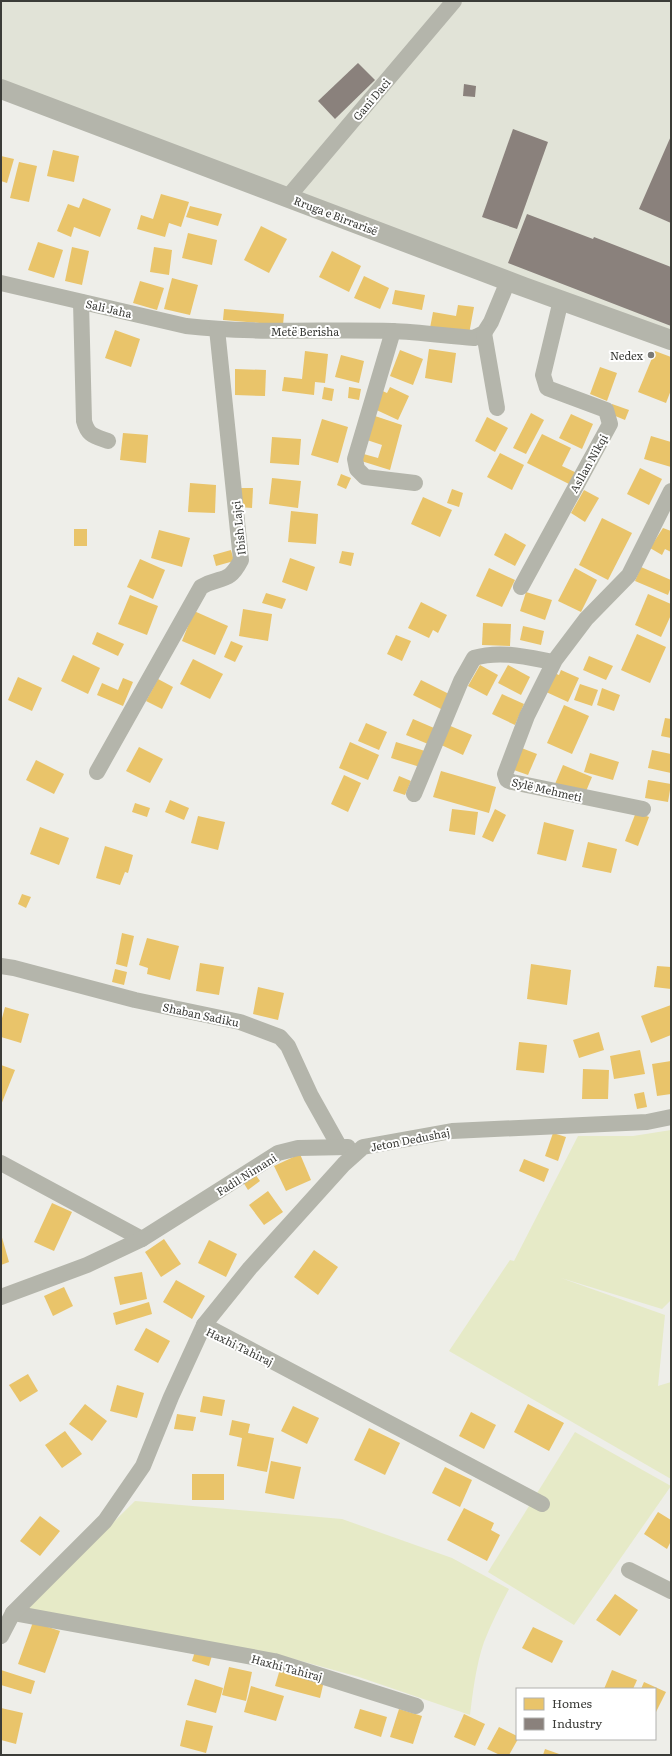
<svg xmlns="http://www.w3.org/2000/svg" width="672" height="1756" font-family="Literata,serif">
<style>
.built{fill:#e1e3d7}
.green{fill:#e6eac7}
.homes{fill:#e9c46a}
.industry{fill:#8a817c}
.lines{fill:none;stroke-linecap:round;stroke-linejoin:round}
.minor{stroke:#b4b5ab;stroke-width:16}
.tertiary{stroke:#b4b5ab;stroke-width:20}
.poi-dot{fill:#7a7a76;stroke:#fff;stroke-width:1.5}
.labels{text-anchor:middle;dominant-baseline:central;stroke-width:4;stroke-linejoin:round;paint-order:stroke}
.street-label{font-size:11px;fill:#3b3c38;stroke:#fff}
.poi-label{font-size:11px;fill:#3b3c38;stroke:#fff;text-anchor:end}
</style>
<rect width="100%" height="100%" fill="#eeeee9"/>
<!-- built -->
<path class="built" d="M1 1H671V341L1 89Z"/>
<!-- green -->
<g class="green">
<path d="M671 1130V1300L662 1309 561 1278 665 1315 658 1386 671 1382V1479L449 1351 510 1260 514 1261 578 1136H633Z"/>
<path d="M575 1432 671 1486 574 1625 488 1572Z"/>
<path d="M135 1501 342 1519 452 1558 509 1589C500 1606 491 1624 484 1642 476 1665 473 1691 470 1715L359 1677 283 1656 26 1608Z"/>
</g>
<!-- homes -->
<g class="homes">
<path d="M53 150 79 156 74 182 47 176Z"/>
<path d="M1 156 14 159 7 183 1 181Z"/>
<path d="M19 162 37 166 29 202 10 198Z"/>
<path d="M161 194 189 202 181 227 169 223 165 237 137 229 141 215 153 219Z"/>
<path d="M83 198 111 209 100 237 74 227 71 237 57 231 68 204 79 208Z"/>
<path d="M190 206 222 214 218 226 186 217Z"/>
<path d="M261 226 287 239 269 273 244 260Z"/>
<path d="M188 233 217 240 212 265 182 258Z"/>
<path d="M38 242 63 250 54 278 28 270Z"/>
<path d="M72 247 89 251 82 285 65 281Z"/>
<path d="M154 247 172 250 169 275 150 272Z"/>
<path d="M332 251 361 266 349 292 319 277Z"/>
<path d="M364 276 389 288 380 309 354 298Z"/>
<path d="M172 278 198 285 190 315 164 309Z"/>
<path d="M140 281 164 288 157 310 133 303Z"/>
<path d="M395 290 425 295 422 310 392 304Z"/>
<path d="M458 305 474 307 469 334 430 328 433 312 456 316Z"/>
<path d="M224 309 284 314 283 325 223 320Z"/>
<path d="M115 330 140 339 131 367 105 358Z"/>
<path d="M429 349 456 353 452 383 425 378Z"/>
<path d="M400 350 423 359 413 385 390 376Z"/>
<path d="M305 351 328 354 325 383 315 382 314 395 282 391 284 377 302 379Z"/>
<path d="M655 351 671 357V390L666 403 638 392Z"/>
<path d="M341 355 364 361 359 383 335 377Z"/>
<path d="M600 367 617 373 607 401 590 394Z"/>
<path d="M235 369 266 370 265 396 235 395Z"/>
<path d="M324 387 334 389 332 401 322 399Z"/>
<path d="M349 387 361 389 359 400 348 398Z"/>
<path d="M390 387 409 396 398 420 370 407 378 389 387 393Z"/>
<path d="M612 404 629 410 625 420 608 413Z"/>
<path d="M531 413 544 420 526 454 513 448Z"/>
<path d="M571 414 593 424 582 449 559 438Z"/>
<path d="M375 416 402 425 390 470 358 460 360 453 378 458 382 445 367 440Z"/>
<path d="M487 417 508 428 495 452 475 441Z"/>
<path d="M322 419 348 427 338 463 311 455Z"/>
<path d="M123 433 148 435 146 463 120 460Z"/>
<path d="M542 434 571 448 562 466 577 473 571 485 527 463Z"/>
<path d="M651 436 671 442V467L644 459Z"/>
<path d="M272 437 301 439 299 465 270 463Z"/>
<path d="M500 453 524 465 512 490 487 477Z"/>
<path d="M640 468 662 479 649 505 627 494Z"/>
<path d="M341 474 351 478 346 489 337 485Z"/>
<path d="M272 478 301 481 298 508 269 504Z"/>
<path d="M190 483 216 485 215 513 188 512Z"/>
<path d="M239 488H253L252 508 239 507Z"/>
<path d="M452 489 463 493 459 507 447 503Z"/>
<path d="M584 490 599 498 585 522 571 513Z"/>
<path d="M423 497 452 510 440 537 411 524Z"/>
<path d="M291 511 318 514 316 544 288 542Z"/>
<path d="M602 518 632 533 608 580 579 565Z"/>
<path d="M663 528 671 531V552L665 549 662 555 650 548Z"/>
<rect x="74" y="529" width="13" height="17"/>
<path d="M159 530 190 538 182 567 151 558Z"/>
<path d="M505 533 526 545 515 566 494 555Z"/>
<path d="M231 550 234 561 216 566 213 555Z"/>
<path d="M342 551 354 553 351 566 339 563Z"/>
<path d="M290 558 315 567 307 591 282 582Z"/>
<path d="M140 559 165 570 153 599 127 587Z"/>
<path d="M641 567 671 580V587L668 595 635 581Z"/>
<path d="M489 568 515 580 502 607 476 596Z"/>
<path d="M575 568 597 580 581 612 558 601Z"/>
<path d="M526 592 552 600 545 620 520 611Z"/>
<path d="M266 593 286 599 282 609 262 603Z"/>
<path d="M648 594 671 604V615L661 637 635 625Z"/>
<path d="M130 595 158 606 147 635 118 624Z"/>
<path d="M421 602 447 615 438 633 433 630 429 638 408 628Z"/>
<path d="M243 609 272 614 268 641 239 636Z"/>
<path d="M194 611 228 626 215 655 182 641Z"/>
<path d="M483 623 511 624 510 646 482 645Z"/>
<path d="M523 626 544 631 541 645 520 640Z"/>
<path d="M97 632 124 644 118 656 92 644Z"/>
<path d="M637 634 666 647 650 683 621 670Z"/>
<path d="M396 635 411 641 402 661 387 654Z"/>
<path d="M231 641 243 646 235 662 224 657Z"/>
<path d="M73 655 100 668 88 694 61 681Z"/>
<path d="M589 656 613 666 606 680 583 670Z"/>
<path d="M193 659 223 674 210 699 180 684Z"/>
<path d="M480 665 498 675 487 696 468 686Z"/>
<path d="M508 665 530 677 521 695 498 683Z"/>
<path d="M561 670 579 678 568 702 544 691 552 672 559 675Z"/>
<path d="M18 677 42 688 32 711 8 700Z"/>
<path d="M123 678 133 682 123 706 97 695 102 683 118 690Z"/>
<path d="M158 679 173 687 162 709 146 701Z"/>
<path d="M421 680 451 695 443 710 413 695Z"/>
<path d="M580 684 598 690 592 706 574 700Z"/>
<path d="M602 688 620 695 614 711 597 705Z"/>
<path d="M502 694 524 704 515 725 492 714Z"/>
<path d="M564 705 589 716 572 754 547 743Z"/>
<path d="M665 718 671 719V738L661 736Z"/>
<path d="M413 719 434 728 428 744 406 735Z"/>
<path d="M366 723 387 732 379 750 358 741Z"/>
<path d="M448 725 472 735 463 755 439 744Z"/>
<path d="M350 742 379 755 368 780 339 768Z"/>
<path d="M396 742 425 751 420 767 391 758Z"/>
<path d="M139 747 163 759 150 783 126 771Z"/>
<path d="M519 747 537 754 528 775 511 769Z"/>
<path d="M652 750 671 754V773L648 768Z"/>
<path d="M590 753 619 762 613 780 584 772Z"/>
<path d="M36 760 64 774 54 794 26 780Z"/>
<path d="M563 765 592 777 584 796 555 784Z"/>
<path d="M441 771 496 787 489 813 433 797Z"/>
<path d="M344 775 361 783 348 812 331 804Z"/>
<path d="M399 776 411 781 405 795 393 791Z"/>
<path d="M648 780 671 784 668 802 645 798Z"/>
<path d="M170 800 189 808 184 820 165 812Z"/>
<path d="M135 803 150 808 147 817 132 812Z"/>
<path d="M452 809 478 812 475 835 449 831Z"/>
<path d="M495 809 506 815 493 842 482 837Z"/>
<path d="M636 812 649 817 638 846 625 841Z"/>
<path d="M198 816 225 822 218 850 191 843Z"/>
<path d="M544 822 574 830 566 861 537 854Z"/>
<path d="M40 827 69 838 59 865 30 854Z"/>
<path d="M588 842 617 849 611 873 582 867Z"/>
<path d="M105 846 133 855 128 873 125 872 120 885 96 878Z"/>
<path d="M22 894 31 897 26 908 18 904Z"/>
<path d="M122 933 134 936 127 967 116 964Z"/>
<path d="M147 938 179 946 170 980 147 974 148 968 139 965Z"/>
<path d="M200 963 224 967 219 995 196 991Z"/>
<path d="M531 964 571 970 567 1005 527 999Z"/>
<path d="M657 966 671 967V989L654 987Z"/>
<path d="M115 969 127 972 124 985 112 982Z"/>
<path d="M258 987 284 993 278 1020 253 1014Z"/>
<path d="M671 1005V1035L651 1043 641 1016Z"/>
<path d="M5 1007 29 1014 21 1043 1 1037V1022Z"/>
<path d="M599 1032 604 1050 579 1058 573 1040Z"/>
<path d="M519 1042 547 1045 544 1073 516 1070Z"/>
<path d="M640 1050 645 1074 614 1079 610 1056Z"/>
<path d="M671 1061V1094L657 1096 652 1064Z"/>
<path d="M1 1065 15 1070 1 1105Z"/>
<path d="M583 1069 609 1070 608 1099H582Z"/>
<path d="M644 1092 647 1107 637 1109 634 1094Z"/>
<path d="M553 1133 566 1137 558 1161 545 1156Z"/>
<path d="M300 1154 311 1180 286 1191 274 1166Z"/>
<path d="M524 1159 549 1169 544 1182 519 1171Z"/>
<path d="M255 1174 260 1181 248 1190 243 1182Z"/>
<path d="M268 1191 283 1212 264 1225 249 1205Z"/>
<path d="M52 1203 72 1212 54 1251 34 1242Z"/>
<path d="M1 1234 9 1262 1 1265Z"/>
<path d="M164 1239 181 1264 161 1277 145 1252Z"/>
<path d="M209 1240 237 1254 226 1277 198 1263Z"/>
<path d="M314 1250 338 1267 318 1295 294 1277Z"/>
<path d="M142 1272 147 1299 120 1305 114 1277Z"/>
<path d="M176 1280 205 1296 192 1319 163 1302Z"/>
<path d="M64 1287 73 1306 53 1316 44 1296Z"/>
<path d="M149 1302 152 1314 116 1325 113 1313Z"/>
<path d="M146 1328 170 1341 158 1363 134 1350Z"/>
<path d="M28 1374 38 1391 20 1402 9 1385Z"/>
<path d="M117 1385 144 1393 137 1418 110 1411Z"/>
<path d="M203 1396 225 1400 222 1416 200 1412Z"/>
<path d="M85 1404 107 1421 92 1441 69 1424Z"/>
<path d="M528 1404 564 1423 549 1451 514 1432Z"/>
<path d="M293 1406 319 1418 307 1444 281 1431Z"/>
<path d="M471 1412 496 1425 484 1449 459 1436Z"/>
<path d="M177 1414 196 1417 193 1431 174 1429Z"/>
<path d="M232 1420 250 1424 248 1433 274 1438 267 1472 237 1466 242 1438 229 1435Z"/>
<path d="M369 1428 400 1443 385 1475 354 1460Z"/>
<path d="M65 1431 82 1454 62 1468 45 1445Z"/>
<path d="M271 1461 301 1467 294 1499 265 1493Z"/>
<path d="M445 1467 472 1480 460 1507 432 1493Z"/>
<rect x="192" y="1474" width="32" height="26"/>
<path d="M464 1508 494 1523 491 1530 500 1535 487 1561 447 1540Z"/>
<path d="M658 1512 671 1520V1541L667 1549 644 1534Z"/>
<path d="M40 1516 60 1531 40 1556 20 1541Z"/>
<path d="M615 1594 638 1610 620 1636 596 1620Z"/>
<path d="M33 1622 60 1631 45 1673 18 1664Z"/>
<path d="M533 1627 563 1641 552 1663 522 1648Z"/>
<path d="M196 1648 213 1652 209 1666 192 1661Z"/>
<path d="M229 1667 252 1672 246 1701 222 1695Z"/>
<path d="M280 1669 324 1681 320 1698 275 1686Z"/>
<path d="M1 1670 35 1681 31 1694 1 1685Z"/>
<path d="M612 1670 637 1680 633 1689H604Z"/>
<path d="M195 1679 223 1688 216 1713 187 1705Z"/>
<path d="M644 1682 666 1692 656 1712H655V1689H641Z"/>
<path d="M251 1686 284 1696 276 1721 244 1712Z"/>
<path d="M1 1708 23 1713 16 1744 1 1740Z"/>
<path d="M360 1709 387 1717 381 1737 354 1728Z"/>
<path d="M399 1709 422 1716 413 1744 390 1737Z"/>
<path d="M464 1714 485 1724 475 1746 454 1737Z"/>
<path d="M186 1720 213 1726 206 1753 180 1746Z"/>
<path d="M499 1727 517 1736 518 1739 509 1755H500L487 1749Z"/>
<path d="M545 1749 562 1755H543Z"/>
</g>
<!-- industry -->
<g class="industry">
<path d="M358 63 375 80 335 119 318 101Z"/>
<path d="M464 84 476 86 475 97 463 96Z"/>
<path d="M513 129 548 142 517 229 482 217Z"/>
<path d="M671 136V223L639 209Z"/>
<path d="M527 214 593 239 594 237 671 267V326L508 263Z"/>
</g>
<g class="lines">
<!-- minor -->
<g class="minor">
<path d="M288 197 454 1"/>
<path d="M1 283 186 326C255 334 323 329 392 331 419 332 447 336 474 338L484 333 491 322 508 281"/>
<path d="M81 302 84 421C88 436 94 436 108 441"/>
<path d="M393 331 355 459 357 469 365 477 415 483"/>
<path d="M484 333 497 408"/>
<path d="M521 587 610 424 606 410 547 388 543 375 561 300"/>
<path d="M97 772 201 587C222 575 228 585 241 560L217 329"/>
<path d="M414 794 461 681 474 658C500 650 527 657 553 662"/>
<path d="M643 809 512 782 507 780 505 774 527 716 555 660 586 619 629 575 671 491"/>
<path d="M1 966 14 968 135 1000 240 1022 280 1037 288 1046 311 1096 339 1146"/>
<path d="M1 1163 142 1239"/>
<path d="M1 1297 87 1265 142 1239 278 1153 298 1148 348 1147"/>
<path d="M204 1325 542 1504"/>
<path d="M629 1570 671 1591"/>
<path d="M13 1613 274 1661 416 1706"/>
<path d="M1 1636 13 1613 105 1521 143 1466 171 1397 204 1325 250 1268 344 1164 363 1147 452 1131 647 1122 671 1117"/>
</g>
<!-- tertiary -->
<path class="tertiary" d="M1 89 524 287 671 340"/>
</g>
<!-- markers -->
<circle class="poi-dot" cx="651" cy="355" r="4"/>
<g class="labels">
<!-- street labels -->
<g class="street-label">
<text transform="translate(371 99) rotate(-50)">Gani Daci</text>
<text transform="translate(336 215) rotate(21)">Rruga e Birrarisë</text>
<text transform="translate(109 308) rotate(13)">Sali Jaha</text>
<text x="305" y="331">Metë Berisha</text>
<text transform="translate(588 463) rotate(-61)">Asllan Nikqi</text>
<text transform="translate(238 528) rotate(-96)">Ibish Lajçi</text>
<text transform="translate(547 789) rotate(13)">Sylë Mehmeti</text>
<text transform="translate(201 1014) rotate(12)">Shaban Sadiku</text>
<text transform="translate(410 1139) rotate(-11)">Jeton Dedushaj</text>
<text transform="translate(246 1174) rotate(-32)">Fadil Nimani</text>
<text transform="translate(240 1346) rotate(26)">Haxhi Tahiraj</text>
<text transform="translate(287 1667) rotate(15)">Haxhi Tahiraj</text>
</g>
<!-- poi labels -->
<g class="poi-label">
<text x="643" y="355">Nedex</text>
</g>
</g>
<!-- border -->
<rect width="672" height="1756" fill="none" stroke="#3b3c38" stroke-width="4"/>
<!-- legend -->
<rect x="516" y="1688" width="140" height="52" fill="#ffffff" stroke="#b1b1af"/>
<rect x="524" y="1698" width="20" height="12" fill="#e9c46a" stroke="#b1b1af"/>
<text x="552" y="1708" font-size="12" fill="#3b3c38">Homes</text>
<rect x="524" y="1718" width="20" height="12" fill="#8a817c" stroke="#b1b1af"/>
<text x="552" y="1728" font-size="12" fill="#3b3c38">Industry</text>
</svg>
